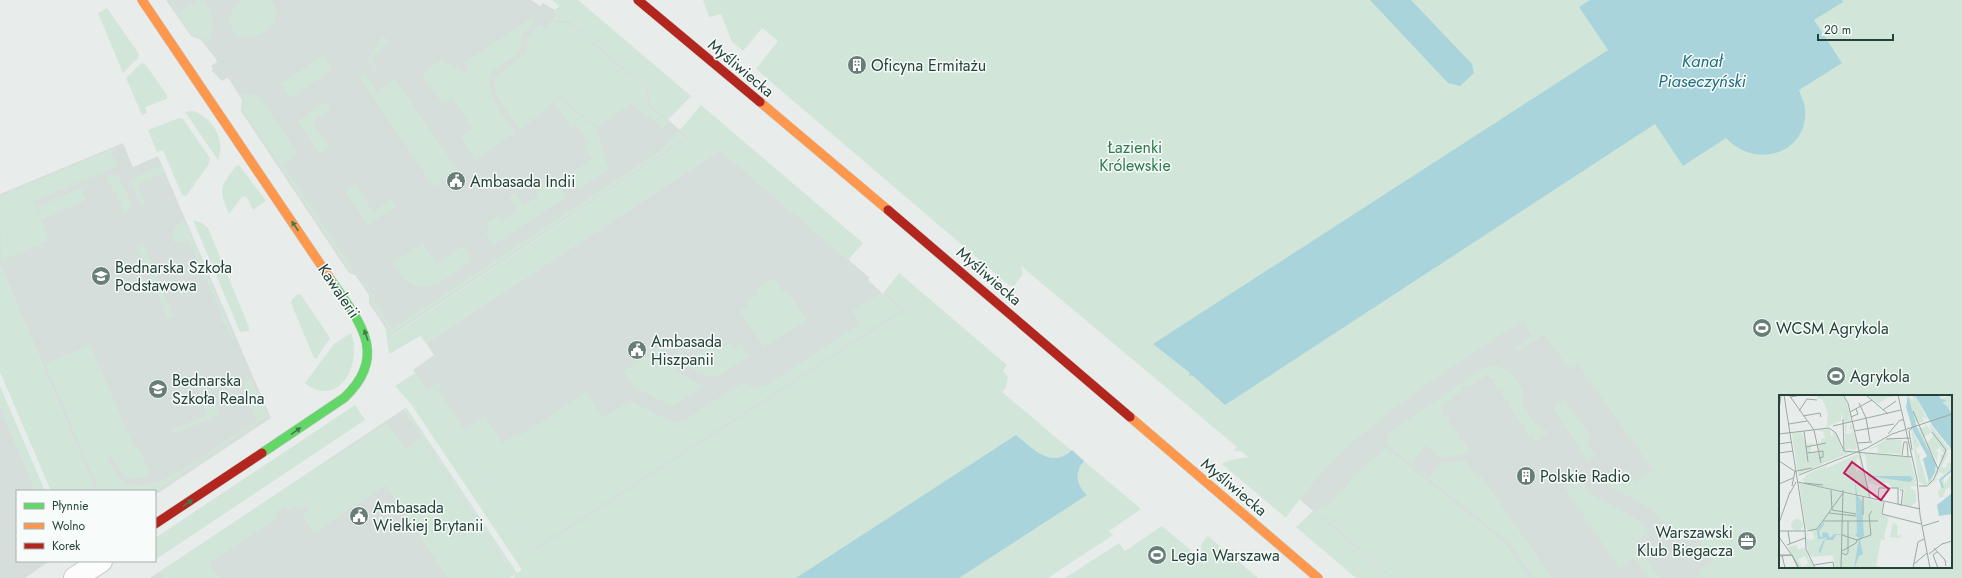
<svg xmlns="http://www.w3.org/2000/svg" width="1962" height="578" font-family="Jost,sans-serif">
<style>
.built{fill:#d6dedb}
.green{fill:#d1e6d8;fill-rule:evenodd}
.water{fill:#a9d4db}
.lines{fill:none;stroke-linecap:round;stroke-linejoin:round}
.street-casing{stroke:#c5cac8;stroke-width:24}
.fast-casing{stroke:#c3cbc8;stroke-width:10}
.slow-casing{stroke:#c3cbc8;stroke-width:10}
.jam-casing{stroke:#c3cbc8;stroke-width:10}
.street{stroke:#fcfcfc;stroke-width:22}
.fast{stroke:#63d668;stroke-width:9}
.slow{stroke:#ff974d;stroke-width:9}
.jam{stroke:#b3261e;stroke-width:9}
.oneway{fill:#3d7d4c}
.labels{text-anchor:middle;dominant-baseline:central;stroke-width:3;stroke-linejoin:round;paint-order:stroke}
.poi-label{font-size:16px;fill:#24423a;stroke:#f7fbf9;text-anchor:start}
.street-label{font-size:16px;fill:#24423a;stroke:#f7fbf9}
.park-label{font-size:16px;fill:#2d7a4b;stroke:#f7fbf9}
.water-label{font-size:17px;font-style:italic;fill:#1c6f80;stroke:#f7fbf9}
.inset-river{fill:none;stroke:#a9d4db;stroke-width:2}
.inset-road{fill:none;stroke:#9aa9a4;stroke-width:1}
.view{fill:#c2185b;fill-opacity:0.15;stroke:#c2185b;stroke-width:2}
.inset-edge{fill:none;stroke:#24423a;stroke-width:2}
</style>
<rect width="100%" height="100%" fill="#e8edeb"/>
<!-- built -->
<g class="built">
<path d="M166 0H531L540 6 543 3 555 10 554 12 557 14 554 19 557 21H570L649 89 650 104 689 138 391 336 369 303V295L355 275 349 273 241 111 242 100 229 79 227 78 222 81 212 71 213 69 211 66 217 62 216 59 201 40 191 36Z"/>
<path d="M123 143 133 167 158 156 271 418 155 495V491H96L0 265V194Z"/>
<path d="M720 150 870 278 868 280 883 294 885 292 906 310 534 552 413 370 434 355 426 343Z"/>
<path d="M1541 303 1738 578H1391L1278 481Z"/>
<path d="M0 406 36 491H17V561H50L25 578H0Z"/>
<path d="M404 409 514 575 509 578H150Z"/>
</g>
<!-- green -->
<g class="green">
<path d="M169 0H172L180 12 198 0 204 1C212 13 217 31 206 43L203 38 192 35Z"/>
<path d="M242 0H270C295 29 232 55 230 21 230 12 235 5 242 0Z"/>
<path d="M552 0H578L691 96 668 120 650 104 649 89 570 21H557L554 18 557 14 554 11 559 6Z"/>
<path d="M703 0H1962V578H1702L1699 573 1700 570 1714 561 1693 531 1679 540 1676 539 1665 522 1651 509 1607 484 1627 469 1636 483 1653 470 1578 364 1570 369 1544 334 1520 350H1515L1532 335 1523 320C1437 378 1345 431 1286 518L1222 464 1230 460 1248 457 1241 451H1233L1237 447 1021 266 1023 274 1014 286H1010L756 69 778 41 762 28 743 51 732 42 721 14 709 17ZM1780 396H1951V567H1780Z"/>
<path d="M107 8 139 54 138 58 123 73 98 13Z"/>
<path d="M532 18 535 21 521 36 520 51C514 59 503 62 495 69 477 86 505 118 515 132L475 160 461 137 473 128 452 97 442 103 422 74 443 59 447 65 450 63 454 68 458 65 464 73 468 69 464 63Z"/>
<path d="M552 20 556 23H569L647 90 648 105 668 122 662 130 660 125 631 104 597 127 558 95 534 119 527 115 532 121 520 129C511 115 491 96 495 78L524 55 527 49V38L539 25 545 29Z"/>
<path d="M384 36 388 42 370 59 376 68 367 74 374 68 368 58 374 51 372 49Z"/>
<path d="M323 56 331 67 330 71 293 96 288 95 281 84Z"/>
<path d="M141 63 145 64 167 95V99L145 107 147 113 142 115 126 78Z"/>
<path d="M365 74 377 92 395 79 458 171 434 187 360 78Z"/>
<path d="M246 94 257 96 262 101 297 152 296 156 283 165 353 270 360 276 374 296 375 303 392 329 663 149 678 132 686 138 392 333 371 302V294L357 274 350 271 243 110 244 99 241 95Z"/>
<path d="M558 97 597 129 606 162 610 168 579 189 569 175 592 159 584 146 589 143 576 124 571 127 554 102Z"/>
<path d="M326 102 331 109 312 122 330 147 320 154 298 121Z"/>
<path d="M701 105 863 243 848 260 720 150 426 343 420 336 389 354 385 325 392 336 689 138 680 130Z"/>
<path d="M193 111C213 118 226 140 218 160L185 112Z"/>
<path d="M179 118 183 119 210 158 209 164 186 196 182 195 163 150 157 152 148 130Z"/>
<path d="M110 150 117 166 33 201 49 240 1 261 0 196Z"/>
<path d="M162 165 164 173 137 184 145 205H141L131 182V179Z"/>
<path d="M239 165 266 201 253 210 246 196 242 197 229 214C218 188 220 188 236 166Z"/>
<path d="M114 174 119 177 132 206 125 215 116 192H113L107 177Z"/>
<path d="M548 182 551 187 557 183 566 197 493 245 485 232 490 228 487 223 499 216 502 220 518 210 509 197 515 193 524 206 539 195 536 191Z"/>
<path d="M356 185 373 212 391 200 396 206 368 225 346 192Z"/>
<path d="M84 187 85 189 81 190 86 200 42 219 37 207Z"/>
<path d="M184 220 234 338 231 339 224 322H218L223 317 189 241 173 242 174 228Z"/>
<path d="M193 220 202 223 208 228 249 327V331L240 332Z"/>
<path d="M143 244 174 317 168 319 137 246Z"/>
<path d="M423 244 437 264 463 246 472 260C455 272 426 299 405 279 400 274 397 267 393 262Z"/>
<path d="M0 265 96 491H51L0 372Z"/>
<path d="M899 273 1007 365 1003 371 1008 377 1006 387 1002 392 1141 509 1109 531 1113 535 1048 578H512L515 576 404 409 406 407 517 573 522 570 411 404 395 386 415 373 534 551 905 310 884 292Z"/>
<path d="M774 278 783 292 787 291 807 320 764 347 740 311 749 305 747 301 758 294 756 290Z"/>
<path d="M882 293 902 310 534 549 428 390 439 383 442 387 438 390 464 429 485 417 502 443 517 434 519 436 535 425 536 426 586 392 603 418 630 401 671 421 679 422 685 420 742 383 755 388 767 385 860 324 852 311Z"/>
<path d="M298 294 301 295 330 338 316 359 314 358 291 303 292 299Z"/>
<path d="M351 333C363 363 339 410 305 383L334 344Z"/>
<path d="M730 342 734 348 740 344 749 357 716 377C699 375 685 366 676 353L681 350 685 356 688 355 691 359 713 344 717 350Z"/>
<path d="M90 345 135 449 138 447 150 474C127 484 122 474 111 455L107 456C110 464 114 474 121 480 150 501 209 452 233 436L234 437 257 421 244 390 245 383 251 378 268 416 155 492 99 491 45 364Z"/>
<path d="M659 348 678 373 703 386 673 406 636 388 623 371Z"/>
<path d="M1496 365 1506 370 1515 378 1523 392V405L1535 424 1549 432 1533 442 1532 440 1535 438 1533 434 1529 436 1524 427 1526 425 1524 422 1521 424 1509 405 1512 403 1509 399 1506 401 1501 393 1504 391 1502 388 1499 390 1493 382 1496 380 1495 377 1491 379 1488 374 1466 388 1464 385 1460 388 1462 391 1440 406 1443 411 1441 413 1443 416 1446 415 1450 422 1448 424 1451 428 1453 426 1459 434 1457 436 1459 439 1461 438 1470 451 1466 454 1440 457 1426 445 1411 463 1429 478 1441 463 1466 461 1477 478 1481 476 1552 578H1534L1509 542 1429 479 1387 444 1389 434 1398 427 1482 369Z"/>
<path d="M0 386 45 491H36L0 406Z"/>
<path d="M209 389 220 414 174 434 172 430 208 414 199 393Z"/>
<path d="M1564 400 1592 438 1586 443 1596 456 1588 462 1553 407Z"/>
<path d="M355 405 365 420 155 560V538Z"/>
<path d="M387 423 405 449 421 438 512 575 508 578H448L386 485 314 533 302 515 310 510 307 505 299 510 295 506 288 511 285 506 274 513 277 518 209 563 219 578H164L160 572 329 459 330 461Z"/>
<path d="M1386 448 1506 544 1529 578H1394L1315 510 1328 506 1361 470Z"/>
<path d="M1574 472 1590 494 1633 517 1648 529V533L1635 542 1659 578H1649L1634 557 1619 568 1565 488 1571 484 1566 478Z"/>
<path d="M1313 511 1391 578H1356L1296 527Z"/>
<path d="M1162 526 1200 558 1204 554C1198 546 1202 542 1208 536L1258 578H1065L1119 543 1125 551Z"/>
</g>
<!-- water -->
<g class="water">
<path d="M1370 0H1411L1472 64 1474 73 1460 86 1448 83Z"/>
<path d="M1590 0H1842L1843 2 1814 20 1842 63 1799 90C1801 96 1804 102 1805 108 1809 154 1756 170 1726 138L1683 166 1655 124 1225 405 1192 375 1189 376 1190 373 1153 344 1608 50 1579 7Z"/>
<path d="M1016 435C1032 448 1052 470 1072 450L1084 461C1074 472 1076 485 1087 495L959 578H796Z"/>
</g>
<g class="lines">
<!-- street casing -->
<g class="street-casing">
<path id="street" d="M75 578 101 561"/>
</g>
<!-- fast casing -->
<g class="fast-casing">
<path id="fast" d="M262 453 344 398C390 355 359 321 331 280"/>
</g>
<!-- slow casing -->
<g class="slow-casing">
<g id="slow">
<path d="M142 0 331 280"/>
<path d="M760 102 888 210"/>
<path d="M1130 417 1318 578"/>
</g>
</g>
<!-- jam casing -->
<g class="jam-casing">
<g id="jam">
<path d="M638 0 760 102"/>
<path d="M888 210 1130 417"/>
<path d="M155 524 262 453"/>
</g>
</g>
<!-- street -->
<use href="#street" class="street"/>
<!-- fast -->
<use href="#fast" class="fast"/>
<!-- slow -->
<use href="#slow" class="slow"/>
<!-- jam -->
<use href="#jam" class="jam"/>
</g>
<!-- one-way arrows -->
<defs><path id="oneway-solid" d="M-6-.8H1V-3.2L6.5 0L1 3.2V.8H-6Z"/></defs>
<g class="oneway">
<use href="#oneway-solid" transform="translate(295 226) rotate(-124)"/>
<use href="#oneway-solid" transform="translate(366 335) rotate(-109)"/>
<use href="#oneway-solid" transform="translate(296 431) rotate(-34)"/>
<use href="#oneway-solid" transform="translate(188 503) rotate(-34)"/>
</g>
<!-- icons -->
<defs>
<g id="building-disc" transform="scale(1)"><circle r="9.5" fill="#697e78" stroke="#f7fbf9"/><path d="M-4-6H4V6H1V3H-1V6H-4ZM-2.5-4.3h1.7v1.8h-1.7ZM.8-4.3h1.7v1.8H.8ZM-2.5-1h1.7V.8h-1.7ZM.8-1h1.7V.8H.8Z" fill="#fff"/></g>
<g id="civic-disc" transform="scale(1)"><circle r="9.5" fill="#697e78" stroke="#f7fbf9"/><path d="M-.6-6.5H3V-4.5H.6V-3L4-1V1h2V6H-6V1h2V-1L-.6-3ZM-1.2 2.5V6h2.4V2.5Z" fill="#fff"/></g>
<g id="school-disc" transform="scale(1)"><circle r="9.5" fill="#697e78" stroke="#f7fbf9"/><path d="M0-5L7-2L0 1L-7-2ZM-4 1L0 2.5L4 1V4Q0 6-4 4Z" fill="#fff"/></g>
<g id="stadium-disc" transform="scale(1)"><circle r="9.5" fill="#697e78" stroke="#f7fbf9"/><path d="M0-5a6.5 5 0 1 0 0 10a6.5 5 0 1 0 0-10ZM-3.5-1.8h7v3.6h-7Z" fill="#fff"/></g>
<g id="office-disc" transform="scale(1)"><circle r="9.5" fill="#697e78" stroke="#f7fbf9"/><path d="M-6-3h4V-5.5h4V-3h4V5H-6ZM-1-4.5V-3h2v-1.5ZM-6 0V1H6V0Z" fill="#fff"/></g>
</defs>
<g fill-rule="evenodd">
<use href="#building-disc" x="857" y="65"/>
<use href="#civic-disc" x="456" y="181"/>
<use href="#school-disc" x="101" y="276"/>
<use href="#stadium-disc" x="1762" y="328"/>
<use href="#civic-disc" x="637" y="350"/>
<use href="#stadium-disc" x="1836" y="376"/>
<use href="#school-disc" x="158" y="389"/>
<use href="#building-disc" x="1526" y="476"/>
<use href="#civic-disc" x="359" y="516"/>
<use href="#office-disc" x="1747" y="541"/>
<use href="#stadium-disc" x="1157" y="555"/>
</g>
<g class="labels">
<!-- poi labels -->
<g class="poi-label">
<text x="871" y="65">Oficyna Ermitażu</text>
<text x="470" y="181">Ambasada Indii</text>
<text x="115" y="267">Bednarska Szkoła<tspan x="115" dy="18">Podstawowa</tspan></text>
<text x="1776" y="328">WCSM Agrykola</text>
<text x="651" y="341">Ambasada<tspan x="651" dy="18">Hiszpanii</tspan></text>
<text x="1850" y="376">Agrykola</text>
<text x="172" y="380">Bednarska<tspan x="172" dy="18">Szkoła Realna</tspan></text>
<text x="1540" y="476">Polskie Radio</text>
<text x="373" y="507">Ambasada<tspan x="373" dy="18">Wielkiej Brytanii</tspan></text>
<text x="1733" y="532" text-anchor="end">Warszawski<tspan x="1733" dy="18">Klub Biegacza</tspan></text>
<text x="1171" y="555">Legia Warszawa</text>
</g>
<!-- street labels -->
<g class="street-label">
<text transform="translate(741 68) rotate(40)">Myśliwiecka</text>
<text transform="translate(989 276) rotate(41)">Myśliwiecka</text>
<text transform="translate(339 291) rotate(56)">Kawalerii</text>
<text transform="translate(1234 487) rotate(40)">Myśliwiecka</text>
</g>
<!-- park labels -->
<g class="park-label">
<text x="1135" y="147">Łazienki<tspan x="1135" dy="18">Królewskie</tspan></text>
</g>
<!-- water labels -->
<g class="water-label">
<text x="1702" y="61">Kanał<tspan x="1702" dy="20">Piaseczyński</tspan></text>
</g>
</g>
<!-- overview -->
<g transform="translate(1779 395)">
<rect width="173" height="173" fill="#e8edeb"/>
<path d="M37 0H63L68 8 72 27 66 28 62 18V26L58 27 57 30V27L48 32 49 18 43 4H39ZM89 0H112L113 2H109L99 9ZM133 0 137 1 148 25 143 21 145 27 153 37 144 43 148 48 154 41 150 28 171 55H167L169 59 162 72 167 73 168 68H173V73L165 79 160 77 157 84H159L149 91 150 89 143 91 145 89 140 87 132 34 141 51 137 53 139 59 145 60H141V65L148 88 156 79 158 71 138 33H145L146 30 145 27 138 28 136 26 129 2 135 5ZM160 52 167 54 161 53 165 60 161 59 163 67 156 85 152 87 159 75 151 54 158 66 159 56 156 57ZM160 0 167 3V0H173V18L163 8 164 4ZM72 28 78 52 77 55 66 54V30L68 29 67 38 72 39 71 35 74 39 73 34H70ZM51 34 52 41 54 42V37L52 35 57 39 63 55 73 57 19 79 13 38 22 37 27 49 36 48 32 51V57H38L40 60 39 45 42 49V44L47 42 44 40 45 37 39 35ZM108 44 123 45 122 59 99 58 98 52 89 55ZM86 58 131 62 137 86 136 89H138L139 113H137L133 112H139L138 91H132L131 94 136 95 138 106 131 112 120 109 123 110 126 94 113 93 109 88H101L107 93 89 87 87 63H83L84 70 83 63H86V60L82 61ZM78 59 81 61 83 71H81V66L78 62 77 77 83 72 91 102 25 88 24 84 20 87 28 80H26L49 70 46 74ZM165 81V89L171 81 173 82V92L167 94 164 102 160 103 159 96 162 94 161 88 164 93 162 85ZM20 88 104 107 102 119 114 123 110 122 105 142 107 144 102 145 97 171 101 172 56 173 54 160 34 162 30 160 26 139H31L27 140 28 144 32 142 29 145 35 144 34 138 27 133ZM12 130a6 6 0 1 1 12 0a6 6 0 1 1-12 0ZM114 127 119 131 118 141 122 139 121 143 111 142ZM17 150 19 154 26 153 30 164 28 165 26 161 19 164 23 173 28 169 30 170 28 166 31 164 35 173 26 171 27 173H20L9 152Z" fill="#d1e6d8" fill-rule="evenodd"/>
<path d="M129 0 138 33 157 69 156 77 150 87 144 64 148 61 134 36 127 12ZM136 0H160L162 4 168 5 163 8 167 10 173 19V55L153 30ZM88 81H131L134 84 131 87ZM76 83 78 99 83 107 85 141 81 145 84 159 80 161 78 166 75 173 80 143 76 140H57L54 145H46L41 159 40 155 44 146 45 145 48 143 43 141 44 137 49 138 51 143 55 139 76 140 78 138ZM173 98V119L160 121 158 110Z" fill="#a9d4db"/>
<path class="inset-river" d="M164 93 161 85 173 75M45 128 39 136 40 143 46 142"/>
<path class="inset-road" d="M5 0 26 134 27 154 36 173M10 0 35 35 42 68M64 0 69 8 91 103M87 0 109 19M119 0 138 84 141 120 151 173M11 2 23 0M80 8 87 23 91 46M0 15 2 0M104 15 117 6M20 16 28 4 38 5M134 16 159 74M71 17 93 5M24 21 41 18 42 22M72 22 79 19 77 14M64 24 65 56M10 29 28 26M54 31 122 15M25 36 29 67M75 36 115 29M0 39 50 33 57 38 65 56 133 62M109 39 121 25H125M107 44 131 43M78 48 93 47M0 49 13 47M27 52 47 48M133 55 130 36 133 33M0 58 14 56M28 58 44 56V62L40 63M123 60 125 47H128L129 61M0 66 17 77M17 76 33 73M20 80 88 53 113 39 173 19M19 87 141 114M25 88 44 90M0 89 14 83M13 91 16 76M140 91H148L155 84 167 55 153 37M52 95 53 115 77 119M121 95H124L122 111M11 98 17 87M84 102V120M99 105 100 93H119V110M105 107 103 119 142 129M50 118 77 121M44 126H99M0 128 11 97M144 131 160 126M0 136H26M9 136 11 149M28 136 38 134 64 98M63 140 78 145M0 142 12 159M8 150 26 143M155 153 166 165 167 171M63 156 77 148 78 145 92 140 90 120 93 116M158 157 154 160 159 173M63 158 67 160 69 158V126M150 159 163 149 173 146M0 160H13L20 173M3 160 6 173M0 161 13 160 19 173M135 169 148 158M35 170 54 167 55 173M62 173 64 95M134 173 139 147 145 144"/>
<path class="view" d="M73 67 110 94 102 105 65 78Z"/>
<rect width="173" height="173" class="inset-edge"/>
</g>
<!-- legend -->
<rect x="16" y="490" width="140" height="72" fill="#f7fbf9" stroke="#a3b1ad"/>
<rect x="24" y="503" width="20" height="6" fill="#63d668" stroke="#a3b1ad"/>
<text x="52" y="510" font-size="12" fill="#24423a">Płynnie</text>
<rect x="24" y="523" width="20" height="6" fill="#ff974d" stroke="#a3b1ad"/>
<text x="52" y="530" font-size="12" fill="#24423a">Wolno</text>
<rect x="24" y="543" width="20" height="6" fill="#b3261e" stroke="#a3b1ad"/>
<text x="52" y="550" font-size="12" fill="#24423a">Korek</text>
<!-- scale -->
<path d="M1818 34v6h75v-6" fill="none" stroke="#24423a" stroke-width="2"/>
<text x="1824" y="34" font-size="12" fill="#24423a" stroke="#f7fbf9" stroke-width="3" paint-order="stroke">20 m</text>
</svg>
